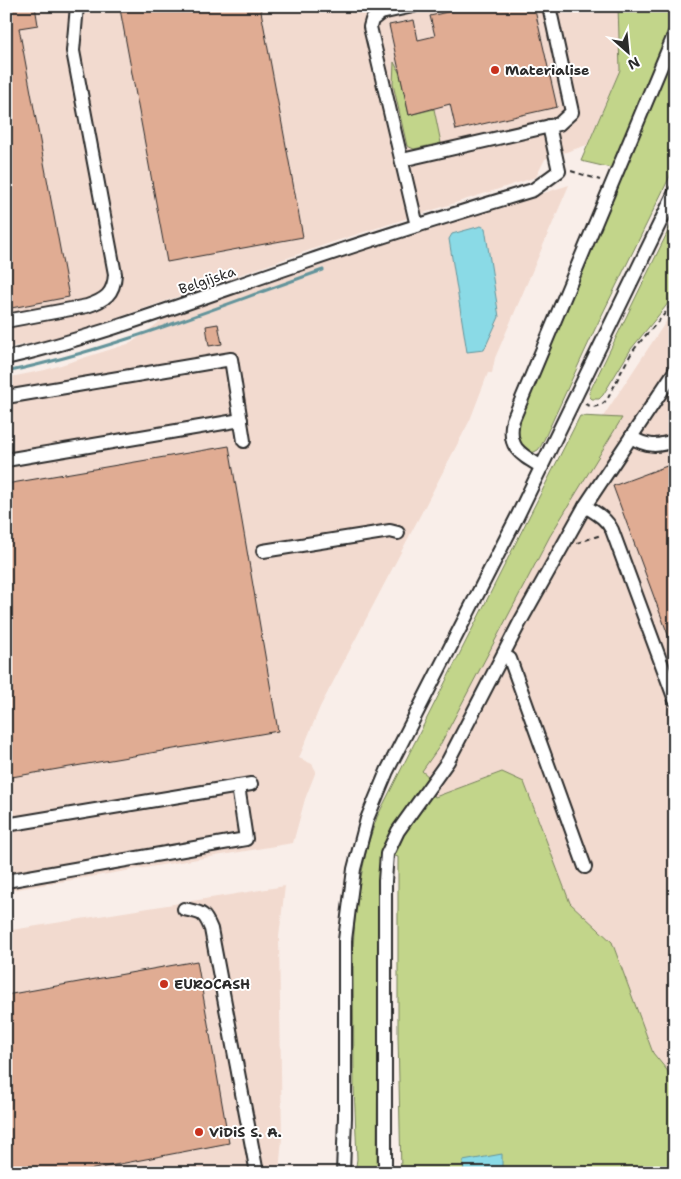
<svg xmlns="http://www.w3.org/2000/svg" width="681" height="1179" font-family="'Shantell Sans',sans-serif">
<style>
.built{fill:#f2dacf}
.green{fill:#c2d58a;stroke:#76805a}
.water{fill:#8adae6;stroke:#64949b}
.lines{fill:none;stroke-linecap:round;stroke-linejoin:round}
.stream{stroke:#64949b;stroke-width:3}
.building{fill:#e0ac93;stroke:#2b2b2b}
.minor-casing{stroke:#2b2b2b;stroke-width:16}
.path{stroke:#2b2b2b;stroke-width:2;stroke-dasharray:5 4;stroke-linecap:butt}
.minor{stroke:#fff;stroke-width:12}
.poi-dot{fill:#c8321e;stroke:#fff;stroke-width:2}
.labels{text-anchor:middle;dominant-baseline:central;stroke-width:4;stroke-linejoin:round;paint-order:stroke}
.poi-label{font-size:14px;font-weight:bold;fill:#2b2b2b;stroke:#fff;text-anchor:start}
.street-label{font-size:14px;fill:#2b2b2b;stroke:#fff}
</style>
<rect width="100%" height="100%" fill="#f9eee9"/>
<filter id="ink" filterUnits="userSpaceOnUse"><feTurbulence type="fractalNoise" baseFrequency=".02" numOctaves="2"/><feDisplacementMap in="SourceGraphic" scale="10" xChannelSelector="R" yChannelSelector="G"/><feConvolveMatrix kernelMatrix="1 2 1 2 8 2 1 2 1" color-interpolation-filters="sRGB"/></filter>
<g filter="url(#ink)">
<!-- built -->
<g class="built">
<path d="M6 6H618L620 70 587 145 545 159 536 177 330 243 100 324 44 341 6 348Z"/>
<path d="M569 185 495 358 492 373H488L470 420 320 707 299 758 312 764 316 771 305 799 293 843 6 891V378L45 370 131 343 165 318 304 269Z"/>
<path d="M675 308V1080L653 1053 612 942 570 903 524 782 502 772 435 797 404 773 541 510Z"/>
<path d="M285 886 279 937 282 1138 279 1173H6V931Z"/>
</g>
<!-- green -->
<g class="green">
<path d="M618 6H675V17L611 168 581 161 620 70Z"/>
<path d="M675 51V166L595 329 541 446 538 450 530 454 519 448 517 430 519 422Z"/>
<path d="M394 62 400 74 409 115 434 109 441 143 414 149 407 146 393 84Z"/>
<path d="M675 217V291L666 306 631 349 603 395 599 399H592L590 397 589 393Z"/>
<path d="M580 416 622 418 550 536 439 747 422 771 429 777 390 832 381 851 379 870 377 1173H355L357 1159 354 1086 353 949 356 902 367 847 377 817Z"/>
<path d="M502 772 524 782 570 903 612 942 653 1053 675 1080V1173H401L398 1036V857L392 855 396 846 431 794 435 797Z"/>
</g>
<!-- water -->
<g class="water">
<path d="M481 226 485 228 499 317 484 350 467 352 449 239 452 234Z"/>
<path d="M502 1154V1173H464L463 1161Z"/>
</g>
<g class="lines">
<!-- stream -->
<path class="stream" d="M6 372C115 349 219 306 323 270"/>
</g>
<!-- building -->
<g class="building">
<path d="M6 6H35L38 25 19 28 69 297 6 309Z"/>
<path d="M133 6H260L303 237 167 262 120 9Z"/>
<path d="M473 6H534L557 107 456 130 450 104 409 115 389 25 414 20 418 40 435 36 430 16Z"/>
<path d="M218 324 222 344 209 346 206 326Z"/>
<path d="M229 446 278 731 6 778V484Z"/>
<path d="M675 463V651H674L613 486Z"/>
<path d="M197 961 229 1143 73 1173H6V995Z"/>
</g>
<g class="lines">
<!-- minor casing -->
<g class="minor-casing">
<g id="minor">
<path d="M413 6 381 13 372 20 370 27 417 226"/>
<path d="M402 160 559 124 572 112 549 6"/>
<path d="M6 321 87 306C105 300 114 294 115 274L73 51 77 6"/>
<path d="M6 358C109 334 206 295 306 262 381 236 457 213 533 190L559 171 549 126"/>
<path d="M6 397 231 359 244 441"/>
<path d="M631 437C647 447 658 447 675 440"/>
<path d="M6 460 241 420"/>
<path d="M542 467C520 454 507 448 513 420L675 33"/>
<path d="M585 506C596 513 606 518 612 530L675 700"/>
<path d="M263 551 390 531 398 533"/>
<path d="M504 655 510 659 585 867"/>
<path d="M6 825 251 784"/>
<path d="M6 881 246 839 238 786"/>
<path d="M184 909C202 913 204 912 211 929L257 1173"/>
<path d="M343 1173 345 1117V940L354 869 367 819 387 771 517 517 675 192"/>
<path d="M385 1173V881L387 854 398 831 448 761 520 622 585 506 675 371"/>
</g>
</g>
<!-- path -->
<g class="path">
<path d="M571 171 600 180"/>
<path d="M585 404 593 407 601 405 607 400C615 385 622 369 631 354 644 334 664 319 675 298"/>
<path d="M577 543 601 535"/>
</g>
<!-- minor -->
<use href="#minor" class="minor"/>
</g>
</g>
<!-- markers -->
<g class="poi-dot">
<circle cx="495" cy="70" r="5"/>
<circle cx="164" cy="984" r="5"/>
<circle cx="199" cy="1132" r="5"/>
</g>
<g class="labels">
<!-- poi labels -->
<g class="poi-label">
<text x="505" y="70">Materialise</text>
<text x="174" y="984">EUROCASH</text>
<text x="209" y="1132">ViDiS S. A.</text>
</g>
<!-- street labels -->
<g class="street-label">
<text transform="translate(207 280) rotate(-19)">Belgijska</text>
</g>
</g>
<!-- margin -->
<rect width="681" height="1179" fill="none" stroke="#fff" stroke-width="25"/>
<rect x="12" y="12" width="656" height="1154" fill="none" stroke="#2b2b2b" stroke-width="2" filter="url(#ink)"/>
<!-- north arrow -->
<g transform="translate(628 52) rotate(153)" stroke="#ffffff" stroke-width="4" paint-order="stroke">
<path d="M0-4L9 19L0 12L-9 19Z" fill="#2b2b2b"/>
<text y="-8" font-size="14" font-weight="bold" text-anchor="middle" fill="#2b2b2b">N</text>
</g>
</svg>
